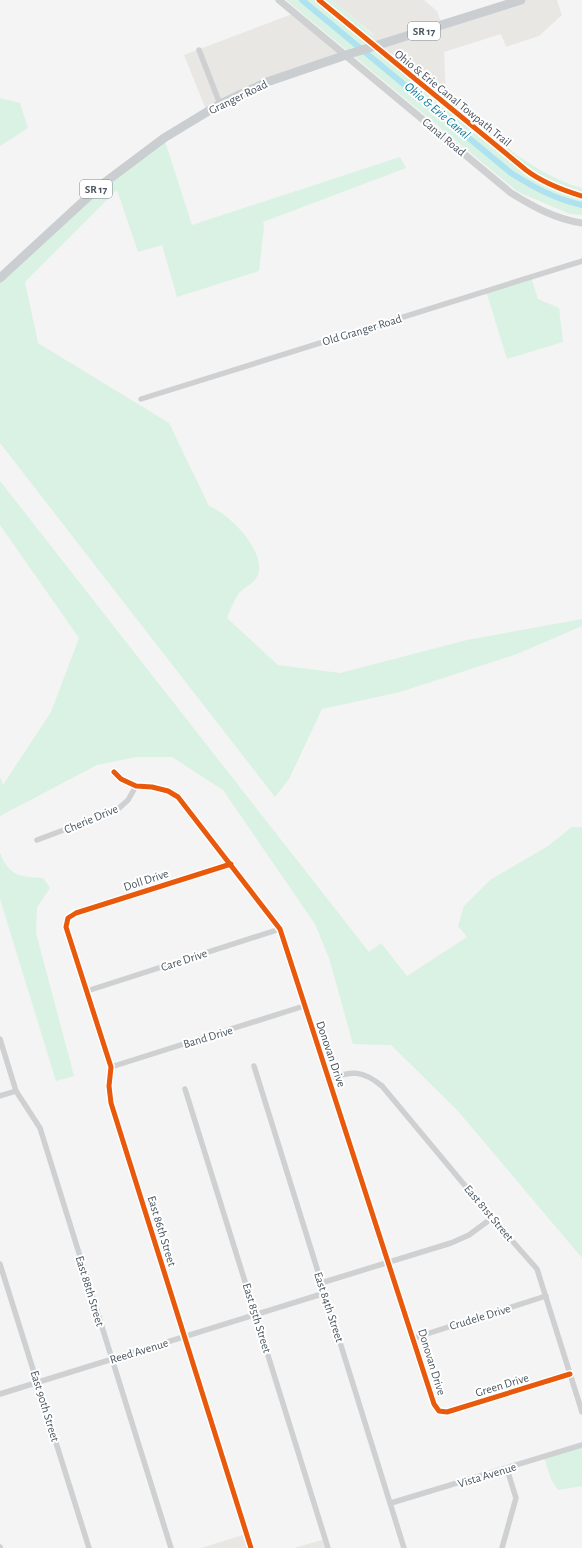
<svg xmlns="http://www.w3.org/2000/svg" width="582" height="1548" font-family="'Alegreya Sans',sans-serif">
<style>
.commercial{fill:#e8e7e3}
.green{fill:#d9f2e3}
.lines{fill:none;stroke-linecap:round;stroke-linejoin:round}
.canal{stroke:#aee2f0;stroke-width:6}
.minor{stroke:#ced0d2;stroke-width:5.5}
.tertiary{stroke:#ced0d2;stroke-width:7}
.primary{stroke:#caced1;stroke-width:9}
.cycleway-casing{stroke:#fff;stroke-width:8}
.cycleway{stroke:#e8590c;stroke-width:5}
.labels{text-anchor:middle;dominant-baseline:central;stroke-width:4;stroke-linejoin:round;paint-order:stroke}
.shield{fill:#fff;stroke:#808990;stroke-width:1}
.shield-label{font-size:11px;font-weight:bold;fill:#4a5661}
.street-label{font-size:12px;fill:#4a5661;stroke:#fff}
.water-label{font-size:13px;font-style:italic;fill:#0c7c9b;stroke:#fff}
</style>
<rect width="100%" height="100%" fill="#f4f4f4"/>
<!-- commercial -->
<g class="commercial">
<path d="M332 0H424L437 11 442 25 521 0H557L562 15 539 36 506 47 501 34 444 52 446 98 395 54 389 55 368 37 374 35Z"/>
<path d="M295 13 346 55 267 82 207 112 184 55Z"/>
<path d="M246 1534 251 1548H201Z"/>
<path d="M325 1539 328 1548H294Z"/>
</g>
<!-- green -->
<g class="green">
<path d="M286 0H332L374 36 368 38 389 55 395 53C424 79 453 104 483 129 514 153 543 177 582 188V215L570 214 518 192Z"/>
<path d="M0 98 20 103 28 128 0 146Z"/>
<path d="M164 138 192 225 400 157 406 168 263 222 264 227 259 271 177 297 162 245 138 252 117 190 25 282 38 343 169 423 209 506C229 514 262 547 259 571 257 583 246 585 239 593 234 600 230 610 227 618L278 665 340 673 467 640 582 619V626L517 654 400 692 322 709 289 779 275 797 0 443V278L100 186Z"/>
<path d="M531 277 538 299 559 308 563 342 507 359 486 291Z"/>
<path d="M0 481 369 952 381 943 407 976 467 937 458 926 464 906 490 880 548 846 572 827H582V1258L458 1111 391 1045 353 1044 329 958 315 924 223 790 172 757H136L97 765 0 816V777L3 785 51 712 79 638 0 525Z"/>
<path d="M0 853C9 876 21 877 43 878L50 888 37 907 36 933 74 1076 56 1081 0 899Z"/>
<path d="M582 1445V1486L558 1490 551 1479 544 1457Z"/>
</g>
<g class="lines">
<!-- canal -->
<path class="canal" d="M302 0 511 173C535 188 555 199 582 205"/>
<!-- minor -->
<g class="minor">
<path d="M199 50 220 104"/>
<path d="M141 399 582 261"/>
<path d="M114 772 121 779 136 786 152 787 168 791 178 797 280 929 434 1404 439 1411 447 1412 570 1374"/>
<path d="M37 840 117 810 128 800 136 786"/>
<path d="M231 864 76 913 68 918 66 927 111 1067 109 1086 111 1103 251 1548"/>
<path d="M87 991 280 929"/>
<path d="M0 1039 16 1091 40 1128 171 1548"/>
<path d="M254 1066 404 1548"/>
<path d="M111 1067 304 1006"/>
<path d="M330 1078C353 1071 362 1070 382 1086L492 1218 537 1269 582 1412"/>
<path d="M185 1089 328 1548"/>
<path d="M0 1096 16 1091"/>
<path d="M0 1264 89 1548"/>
<path d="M321 1283 451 1243 469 1235 492 1218"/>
<path d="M414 1338 546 1296"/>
<path d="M0 1394 325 1293"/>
<path d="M391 1503 582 1445"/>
<path d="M0 1547V1548"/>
<path d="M502 1548 516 1498 507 1469"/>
</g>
<!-- tertiary -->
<path class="tertiary" d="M279 0 511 193C534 207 555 219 582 223"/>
<!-- primary -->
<path class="primary" d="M0 278 100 186 164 138 220 104 267 82 346 55 521 0"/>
<!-- cycleway casing -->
<g class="cycleway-casing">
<g id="cycleway">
<path d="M319 0 526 170C543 183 562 190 582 196"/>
<path d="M114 772 121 779 136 786 152 787 168 791 178 797 280 929 434 1404 439 1411 447 1412 570 1374"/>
<path d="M231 864 76 913 68 918 66 927 111 1067 109 1086 111 1103 251 1548"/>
</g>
</g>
<!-- cycleway -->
<use href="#cycleway" class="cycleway"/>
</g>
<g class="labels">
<!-- shield labels -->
<g class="shield">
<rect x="408" y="22" width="32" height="18" rx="3"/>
<rect x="80" y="180" width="32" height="18" rx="3"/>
</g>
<g class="shield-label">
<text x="424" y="31">SR 17</text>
<text x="96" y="189">SR 17</text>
</g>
<!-- street labels -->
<g class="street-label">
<text transform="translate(238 97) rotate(-26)">Granger Road</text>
<text transform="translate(453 98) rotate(39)">Ohio &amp; Erie Canal Towpath Trail</text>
<text transform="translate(444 137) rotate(40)">Canal Road</text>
<text transform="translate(362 330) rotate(-17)">Old Granger Road</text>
<text transform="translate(91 819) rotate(-23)">Cherie Drive</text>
<text transform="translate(146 880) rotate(-18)">Doll Drive</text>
<text transform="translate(184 960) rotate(-18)">Care Drive</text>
<text transform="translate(208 1037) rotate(-17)">Band Drive</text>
<text transform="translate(331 1054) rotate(71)">Donovan Drive</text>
<text transform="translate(489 1213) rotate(50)">East 81st Street</text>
<text transform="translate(162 1231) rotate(73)">East 86th Street</text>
<text transform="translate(90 1291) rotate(73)">East 88th Street</text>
<text transform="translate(329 1307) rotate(72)">East 84th Street</text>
<text transform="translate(480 1317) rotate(-17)">Crudele Drive</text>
<text transform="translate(257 1318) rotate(73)">East 85th Street</text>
<text transform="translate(139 1351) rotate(-17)">Reed Avenue</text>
<text transform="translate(432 1362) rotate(73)">Donovan Drive</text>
<text transform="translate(502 1385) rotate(-17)">Green Drive</text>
<text transform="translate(45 1406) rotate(73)">East 90th Street</text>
<text transform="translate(487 1475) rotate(-17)">Vista Avenue</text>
</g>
<!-- water labels -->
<g class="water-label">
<text transform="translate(437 111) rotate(40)">Ohio &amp; Erie Canal</text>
</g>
</g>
</svg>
